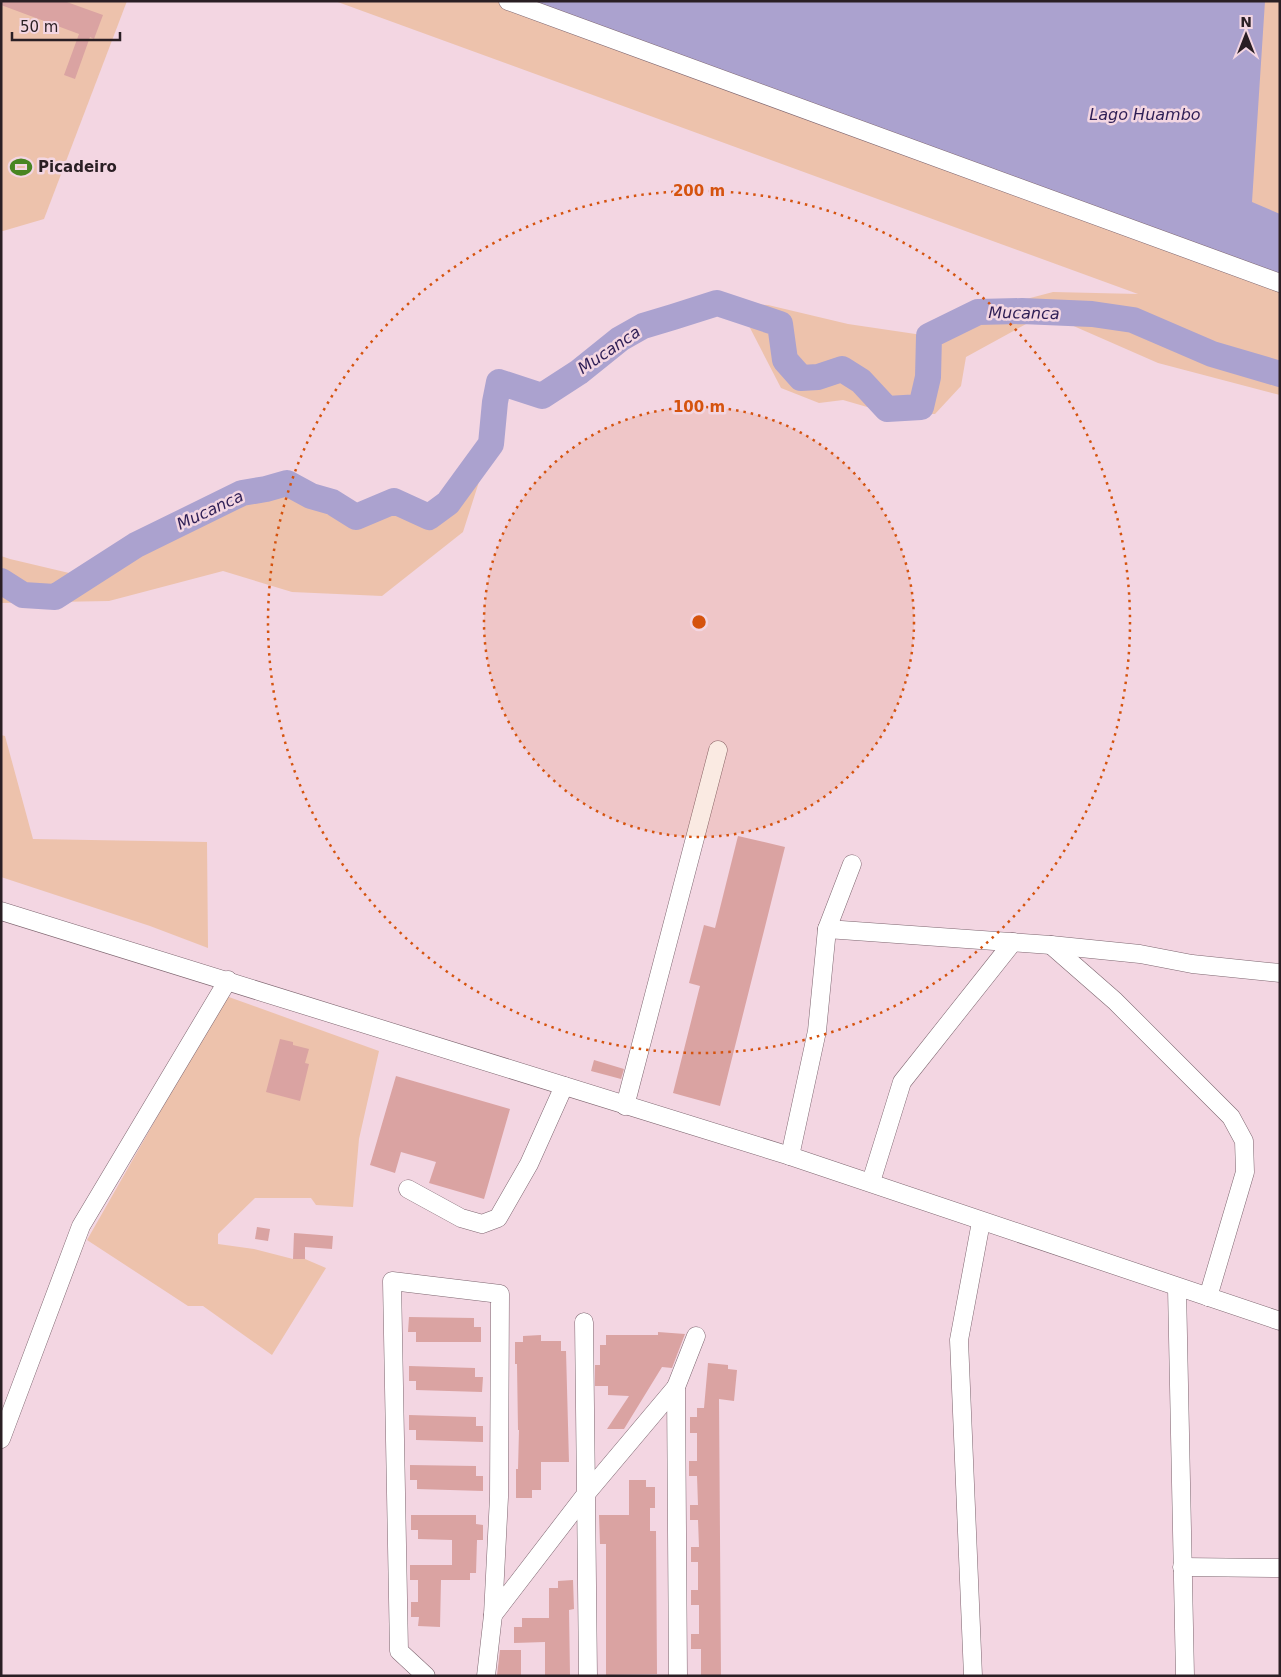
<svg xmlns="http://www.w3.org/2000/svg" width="1281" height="1677" font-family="'DejaVu Sans',sans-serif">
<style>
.green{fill:#edc2ac}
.water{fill:#aba2cf}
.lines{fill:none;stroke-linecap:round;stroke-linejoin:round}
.river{stroke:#aba2cf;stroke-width:26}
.building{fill:#daa3a2}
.minor-casing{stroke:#7e6670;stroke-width:19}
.minor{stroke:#fff;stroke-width:18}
.ring{fill:none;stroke:#d5530e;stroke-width:2.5;stroke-dasharray:2.5 5}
.labels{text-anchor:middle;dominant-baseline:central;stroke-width:5;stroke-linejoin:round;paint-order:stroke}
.poi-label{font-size:15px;font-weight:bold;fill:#2a1f24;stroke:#f3d6e2;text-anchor:start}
.water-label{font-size:16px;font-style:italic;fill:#2e1e55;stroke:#f3d6e2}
.centre{fill:#d5530e;stroke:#f3d6e2;stroke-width:2.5}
.ring-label{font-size:15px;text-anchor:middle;font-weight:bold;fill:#d5530e;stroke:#f3d6e2;stroke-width:5;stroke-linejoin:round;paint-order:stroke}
</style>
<rect width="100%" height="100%" fill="#f3d6e2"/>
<!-- green -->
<g class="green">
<path d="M1 1H127L44 219 3 231H1Z"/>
<path d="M335 1H1280V395L1158 363 1069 324H1026L966 357 961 386 935 414 888 413 843 400 819 403 781 388 748 324 723 312 636 337 587 382 542 396 579 372 620 339 643 326 717 303 768 305 848 324 929 336 978 312 1053 292 1138 294Z"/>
<path d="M491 444 463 532 382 596 292 592 223 571 109 601 1 603V556L10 559 86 577 136 545 242 493 266 489 287 483 311 496 332 502 356 517 394 501 429 517 448 503Z"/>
<path d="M1 735 5 736 33 839 207 842 208 948 150 926 1 877Z"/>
<path d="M226 996 379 1051 359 1139 353 1207 316 1205 311 1198H255L218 1234V1244L254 1249 293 1259H305L326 1268 272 1355 203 1306H188L87 1240Z"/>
</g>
<!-- water -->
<path class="water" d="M508 1H1265L1252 202 1280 214V283Z"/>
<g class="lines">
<!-- river -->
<path class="river" d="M1 581 23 595 55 597 136 545 242 493 266 489 287 483 311 496 332 502 356 517 394 501 429 517 448 503 491 444 495 402 499 382 542 396 579 372 620 339 643 326 673 317 717 303 780 324 785 360 801 378 818 377 842 369 861 381 887 409 921 407 928 377 929 336 978 312 1022 311 1092 314 1133 320 1212 354 1280 374"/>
</g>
<!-- building -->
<g class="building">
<path d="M1 1H64L103 15 94 39 90 37 75 79 64 75 79 34 1 5Z"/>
<path d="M738 836 785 847 720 1106 673 1093 700 986 689 983 704 925 715 928Z"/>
<path d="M280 1039 293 1042V1045L309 1049 305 1063 309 1064 300 1101 266 1092Z"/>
<path d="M594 1060 624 1069 621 1079 591 1071Z"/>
<path d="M396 1076 510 1109 484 1199 429 1183 436 1162 401 1152 395 1173 370 1165Z"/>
<path d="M257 1227 270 1229 268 1241 255 1239Z"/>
<path d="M294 1233 333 1236 332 1249 305 1247V1259H293Z"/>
<path d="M409 1317 474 1318V1327H481V1342H416V1332H408Z"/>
<path d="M658 1332 685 1334 672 1368 662 1367 624 1429H607L629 1396 608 1395V1386H595V1365H600V1345H606V1335H658Z"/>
<path d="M541 1335V1341H561V1351H566L569 1462H541V1490H532V1498H516V1469H518L519 1430H518L517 1364H515V1342H523V1336Z"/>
<path d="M708 1363 728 1365V1369L737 1370 734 1401 719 1399 721 1676H701V1649H691V1634H699V1605H691V1590H698V1562H691V1547H699L698 1520H690V1505H698L697 1476H689V1461H697V1433H690V1417H697V1408H704Z"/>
<path d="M409 1366 475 1368V1377H483L482 1392 416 1390V1381H409Z"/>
<path d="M409 1415 476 1417V1426H483V1442L416 1440V1430H409Z"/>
<path d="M410 1465 476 1466V1476H483V1491L417 1489V1480H410Z"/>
<path d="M629 1480H646V1487H655V1508H650V1531H656L657 1674 606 1675V1544H600L599 1515H629Z"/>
<path d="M411 1515H476V1524L483 1525V1540H477L476 1573H470V1580H441L440 1627 418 1626 419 1617H411V1602H418V1580H410V1565H452V1540L418 1539V1530H411Z"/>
<path d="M573 1580 574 1609 569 1610 570 1675H545V1642L514 1643V1627H522V1618H549V1588H558V1581Z"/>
<path d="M500 1650H521V1675H497Z"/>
</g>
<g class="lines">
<!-- minor casing -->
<g class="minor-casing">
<g id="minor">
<path d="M508 1 1280 283"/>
<path d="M1 911 790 1156 1280 1321"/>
<path d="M827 929 1051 945 1140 954 1192 964 1280 973"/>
<path d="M1051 945 1115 1001 1231 1117 1244 1141 1245 1172 1208 1297"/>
<path d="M625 1106 718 750"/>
<path d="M790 1156 817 1031 827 929 852 864"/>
<path d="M871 1182 902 1082 1013 942"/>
<path d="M408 1189 461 1218 482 1224 498 1218 529 1164 564 1086"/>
<path d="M1177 1288 1185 1676"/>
<path d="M1 1439 81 1226 228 980"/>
<path d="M1182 1567 1280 1568"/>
<path d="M426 1676 399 1651 392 1281 500 1294 499 1497 493 1615 586 1494 584 1322"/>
<path d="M486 1676 493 1615"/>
<path d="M588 1676 586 1494 676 1387"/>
<path d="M678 1676 676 1387 696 1336"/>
<path d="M973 1676 959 1340 981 1222"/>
</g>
</g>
<!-- minor -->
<use href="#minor" class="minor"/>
</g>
<!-- distance rings -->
<circle cx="699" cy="622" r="215" fill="#d5530e" fill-opacity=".12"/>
<g class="ring">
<circle cx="699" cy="622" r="215"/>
<circle cx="699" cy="622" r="431"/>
</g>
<!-- icons -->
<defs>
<g id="stadium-bare" transform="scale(1.725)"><path d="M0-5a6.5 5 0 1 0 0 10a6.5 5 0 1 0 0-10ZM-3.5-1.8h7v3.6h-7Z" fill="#498522" stroke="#f3d6e2" stroke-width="2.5" paint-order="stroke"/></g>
</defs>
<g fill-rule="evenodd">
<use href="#stadium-bare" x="21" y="167"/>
</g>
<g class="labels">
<!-- poi labels -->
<g class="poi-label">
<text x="38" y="167">Picadeiro</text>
</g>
<!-- water labels -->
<g class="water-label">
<text x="1145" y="114">Lago Huambo</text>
<text transform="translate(1024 313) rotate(1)">Mucanca</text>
<text transform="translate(609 350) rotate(-34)">Mucanca</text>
<text transform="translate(210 510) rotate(-25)">Mucanca</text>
</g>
</g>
<circle cx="699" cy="622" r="8" class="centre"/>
<g class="ring-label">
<text x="699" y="196">200 m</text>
<text x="699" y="412">100 m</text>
</g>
<!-- border -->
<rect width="1281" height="1677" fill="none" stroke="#2a1f24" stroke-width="5"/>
<!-- north arrow -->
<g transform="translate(1246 35)" stroke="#f3d6e2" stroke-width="4" paint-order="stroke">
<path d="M0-4L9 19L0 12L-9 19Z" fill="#2a1f24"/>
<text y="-8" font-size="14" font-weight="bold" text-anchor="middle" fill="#2a1f24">N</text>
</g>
<!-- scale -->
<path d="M12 32v8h108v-8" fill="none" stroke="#2a1f24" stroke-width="2.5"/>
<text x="20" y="32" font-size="15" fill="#2a1f24" stroke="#f3d6e2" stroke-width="4" paint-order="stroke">50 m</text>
</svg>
